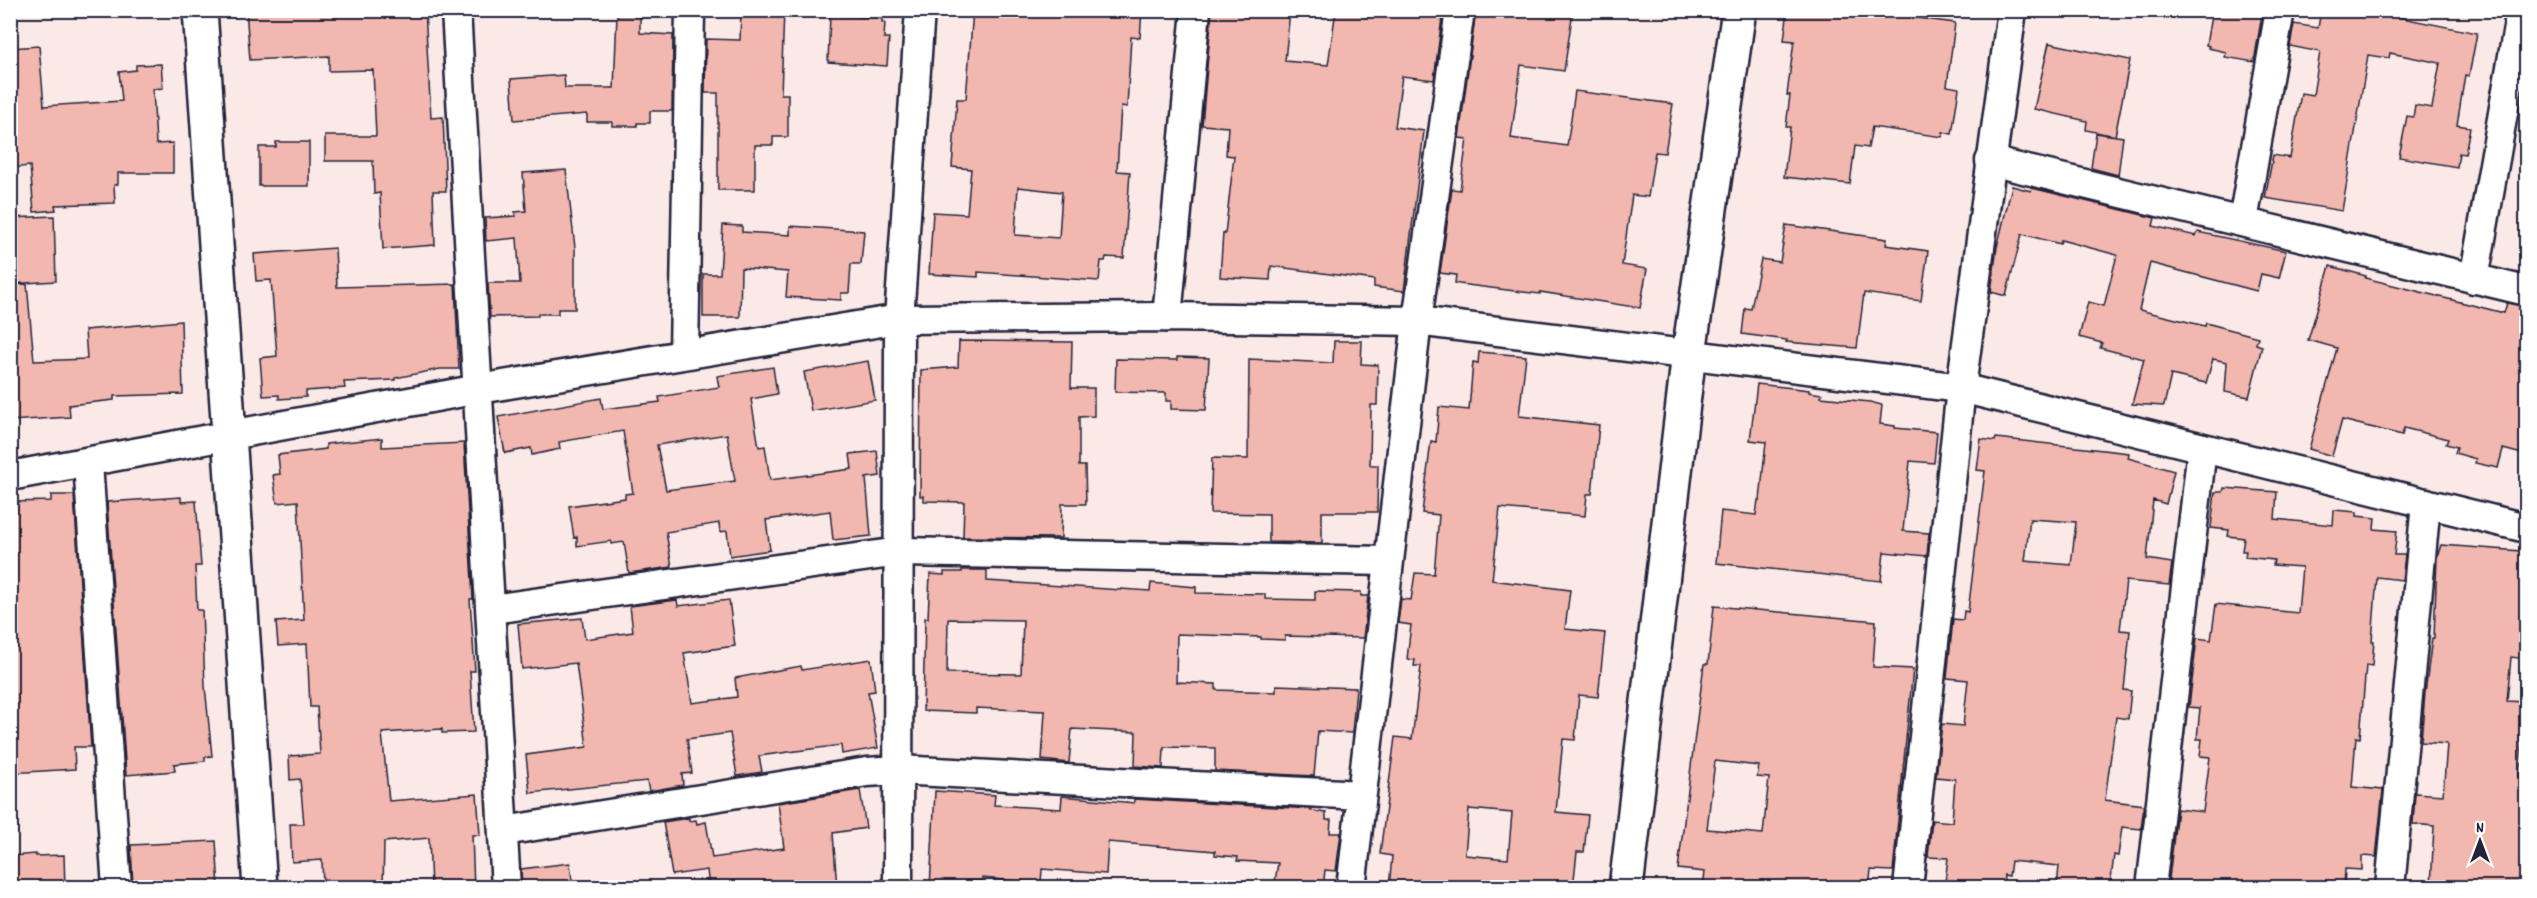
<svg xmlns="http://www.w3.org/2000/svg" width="2537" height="898" font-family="Dekko,sans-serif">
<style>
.building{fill:#f2b7ae;stroke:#22223b;stroke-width:1.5;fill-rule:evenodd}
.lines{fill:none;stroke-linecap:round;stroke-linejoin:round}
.street-casing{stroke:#22223b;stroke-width:33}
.secondary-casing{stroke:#22223b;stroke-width:38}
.street{stroke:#fff;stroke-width:28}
.secondary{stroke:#fff;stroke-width:33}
</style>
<rect width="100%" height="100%" fill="#fbe9e7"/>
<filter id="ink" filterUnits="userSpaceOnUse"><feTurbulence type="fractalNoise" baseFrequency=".0167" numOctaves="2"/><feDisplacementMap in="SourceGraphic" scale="12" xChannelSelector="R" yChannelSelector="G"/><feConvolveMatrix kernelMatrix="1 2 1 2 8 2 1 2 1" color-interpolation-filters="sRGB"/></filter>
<g filter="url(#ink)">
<!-- building -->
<g class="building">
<path d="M246 10H425L431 118 443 117 446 191H433L435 245 383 249 380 193 374 194 373 161H325V136H376L373 70 329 71V56L250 60Z"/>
<path d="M741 10H784L781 94H788V137H773V145H755V190H718V93H705L706 39 740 40Z"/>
<path d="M973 10H1142L1140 38 1131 37 1127 107 1121 106 1117 171 1130 172 1124 258 1106 257 1105 261H1101L1099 281 978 272V277L929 274 933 212 967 214 971 169 952 167 957 99H966ZM1018 187 1062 192 1059 238 1015 235Z"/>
<path d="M1212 10H1290L1285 61 1328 65 1336 10H1443L1434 80 1402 76 1395 127 1424 131 1404 291 1374 287V280L1271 266 1270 280 1220 277 1223 233 1225 234 1234 156 1226 155 1228 127 1202 125Z"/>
<path d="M1476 10H1573L1564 71 1521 65 1511 138 1567 146 1575 91 1673 104 1665 153 1655 152 1648 197 1632 195 1622 265 1647 269 1640 308 1540 292V294L1459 284 1455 283 1456 275 1440 273 1452 189 1460 190 1467 139 1459 138Z"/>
<path d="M1788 10H1887V14L1955 23 1947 86 1959 88 1952 134 1943 132V137L1872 127 1868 148 1855 146 1850 184 1784 177 1790 127H1786L1790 95H1787L1794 41 1784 40Z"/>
<path d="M2212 10H2257V13L2262 14 2254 62 2225 57 2226 52 2208 48 2209 46 2206 45Z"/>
<path d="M2321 10H2398L2397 17 2477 33 2469 76 2465 75 2457 125 2470 127 2465 154 2459 153 2457 167 2399 157 2407 116 2413 117 2415 105 2432 108 2440 63 2390 53 2389 58 2368 55 2342 211 2265 198 2273 155 2290 158 2301 93 2313 95 2320 52 2290 46 2294 24 2318 28Z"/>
<path d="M617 15H640V33L673 35 672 111H650V123H637V126H612V122H587V114L514 120 511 79 564 75 565 88H614Z"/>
<path d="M830 15 882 18V22H885L884 38H889L887 66 828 62Z"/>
<path d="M2049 43 2130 60 2115 136 2086 130 2087 121 2034 109Z"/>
<path d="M39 46 44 106 122 101 119 72 136 70V65L161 64 163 88 153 89 156 144 173 143V173H118V184L114 185 115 203 55 205 56 210 34 212 30 166 10 168V48Z"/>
<path d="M2096 133 2123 137 2118 175 2091 168Z"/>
<path d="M276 142H309V186H259V147H276Z"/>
<path d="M566 170 575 248V309H558V314H538V316L490 317 488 283H520L517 238 486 241 485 218 516 216 515 212 526 211 523 173Z"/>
<path d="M2012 186 2031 191 2032 188 2155 218 2153 226 2196 236 2198 232 2286 251 2279 278 2261 274 2257 291 2150 263 2139 310 2205 326 2206 323 2258 337 2256 344 2262 346 2249 397 2225 392 2227 362 2213 359 2206 383 2171 375 2164 406 2132 404 2144 359 2100 348 2102 343 2079 337 2088 302 2104 306 2117 255 2061 240 2060 244 2022 234 2006 296 1991 292 1997 247Z"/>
<path d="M54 216 56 281 10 284V218Z"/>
<path d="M723 225 742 226V232L790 235V226L864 231 861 264H851L849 293H841V300L786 297 788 272 741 268 740 317H703V274H720Z"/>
<path d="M1786 225 1887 239 1886 245 1928 251 1921 301 1864 293 1857 348 1786 342 1787 340 1742 334 1745 308 1751 309 1761 259 1780 262Z"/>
<path d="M335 248 337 287 455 284 459 369H440L395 378V380L344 382 345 388 306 391V397L279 399V395L263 396 260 358 277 356 271 280 256 281 254 254Z"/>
<path d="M2330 266 2366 276 2365 278 2504 313 2507 303 2526 307V455L2503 449 2498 468 2475 463 2476 459 2455 453 2457 447 2446 444 2448 439 2404 428 2402 435 2342 420 2332 456 2309 449 2337 348 2308 340Z"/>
<path d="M27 284 34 361 87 359 85 330 181 321 183 394 114 396V400L69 405 70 417 10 421V285Z"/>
<path d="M959 341 1072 342 1071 388H1094V416L1079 417V466H1085L1086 504H1062L1061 538 963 537 964 502 924 501V496H920L921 370 958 367Z"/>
<path d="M1334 341H1362L1361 364 1378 365 1377 405H1371L1370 465H1378L1377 512H1322V543L1269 542V514L1210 513 1212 458 1248 459 1249 359 1333 363Z"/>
<path d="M1479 352 1526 356 1519 416 1599 425 1592 494H1587L1585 516 1500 508 1492 580 1570 590 1565 629 1605 633 1598 697 1579 695 1575 740 1563 739 1556 812 1588 815 1584 852H1577L1573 888H1389L1392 856 1380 854 1395 737 1412 739 1421 666H1414L1415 660 1407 659 1411 625 1398 623 1401 599 1411 600 1415 573 1434 574 1439 515 1422 513 1431 441 1436 442 1439 407 1469 410 1473 362 1478 363ZM1469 809 1512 813 1508 859 1465 855Z"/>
<path d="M1177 357 1209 358 1206 410 1171 409V401H1166V393L1115 392 1116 359 1177 360Z"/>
<path d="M868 361 875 400 811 411 804 372Z"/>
<path d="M773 367 777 394 751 399 759 447 765 446 770 480 852 469 850 454 877 451 880 476 866 478 871 536 833 540 830 511 766 520 770 550 730 556 727 531 720 532 719 523 666 532 672 567 629 573 624 542 611 544V541L577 546V537L574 538 569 506 625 498V494L633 493 623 431 559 442 560 449 532 455 531 448 505 453 498 417 601 398 603 409 660 402 659 397 719 387 717 376ZM727 434 735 481 666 490 657 445Z"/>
<path d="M1757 384 1809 390V392L1822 394 1821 397 1870 402 1882 405 1880 424 1895 426V428L1937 432 1934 463 1910 461 1903 531 1929 533 1927 556 1884 552 1881 581 1716 563 1721 511 1756 515 1758 500H1760L1766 442 1750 440Z"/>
<path d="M382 438V447L464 443 473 599H470L475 671H470L474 732 442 733V729L382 733 389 801 477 794 480 835H472L474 888H431L429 838 384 842 383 888H323L322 860 292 862 290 824H304L300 779 290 780 289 756 320 754 317 707H310L307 644 278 646 276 622 304 620 298 501 277 503 273 475 280 474 278 455 326 449V444Z"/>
<path d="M1996 438 2129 453 2128 458 2174 471 2166 504 2153 500 2147 559 2172 563 2169 585 2126 581 2120 630 2130 631 2124 690 2131 691 2128 719 2116 717 2105 800 2144 805 2141 829 2122 827 2118 856 2114 855 2110 888H2057L2059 866 2011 861 2009 876 2004 875 2003 888 1958 884 1945 882 1948 858 1928 857 1932 820 1952 822 1955 779 1936 777 1942 724 1963 726 1968 680 1947 678 1953 619 1963 620 1964 611 1968 612 1985 471 1977 470 1981 439 1995 441ZM2030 519 2076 522 2071 565 2025 561Z"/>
<path d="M2224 488 2277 492 2275 519 2333 525 2334 510 2357 512V516L2375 518 2374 529 2397 531 2394 555H2405L2402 580 2377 577 2372 641H2374L2372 666 2366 665 2360 738 2356 737 2352 787 2383 790 2376 857 2362 856V870L2345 869 2344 888H2168L2177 809 2203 812 2210 757 2200 756 2202 739H2197L2200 708 2189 707 2197 638 2211 640 2216 604 2298 613 2302 567 2273 565 2274 560 2245 557 2246 551H2242L2244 538 2228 536 2229 530 2211 528 2215 492H2223Z"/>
<path d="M51 495H74L91 747H74L75 769 10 773V502L51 501Z"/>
<path d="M181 497V502L196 501 201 566H195L197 610H202L205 686 212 756 205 757V761L174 764 175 771 126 775 107 502Z"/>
<path d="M2441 545 2521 551V555H2526V659L2511 657 2507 701 2525 702 2519 776 2526 777V888H2431L2434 826 2413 824 2415 793 2443 795 2447 744 2421 742 2425 693 2432 638H2434L2437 557Z"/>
<path d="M962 570H987V581L1121 590V589L1150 591 1151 583 1196 587V593L1265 594V599L1315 600V591L1361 592V596H1368L1363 638 1285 636V640L1261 639V637L1177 634 1176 682 1216 684V690L1276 692V685L1356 688 1352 733 1318 731 1314 776 1215 771V748L1164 747 1163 768 1135 766 1136 732 1072 729 1069 763 1042 760 1045 711 976 708V713L923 711 925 618H928L930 574 944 575V572H962ZM948 619 1023 620 1021 674 947 673Z"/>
<path d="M677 600 678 606 729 600 735 646 684 653 692 703 737 697 735 678 801 666 802 670 871 659 875 691 868 692 878 748 842 754 841 745 759 756 762 772 737 776 730 733 687 739 692 773 682 774 683 785 649 791 647 781 530 793 526 755 587 747 576 663 522 669 518 624 582 618 585 639 633 632 630 606Z"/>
<path d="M1714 606 1876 621 1873 667 1913 669 1893 871 1871 870 1869 888 1809 883 1808 888H1703L1705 872 1678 869 1704 664H1708ZM1715 761 1759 766 1757 777 1769 778 1763 834 1707 829Z"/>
<path d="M860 790 866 828 833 833 837 888H709L707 870 672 875 663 822 689 818V821L696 820 697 824 706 822 712 858 784 848 778 803Z"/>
<path d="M935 791 995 795 994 805 1061 809 1062 796 1134 803V799L1312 809 1311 811 1326 813V820H1331L1330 833H1341L1336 871 1325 870 1323 888H1274L1278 863 1237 861 1238 857 1215 855V851L1108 842 1106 874 1042 869 1041 883 982 878V881H969V888H930Z"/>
<path d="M216 841 219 888H133L131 845Z"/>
<path d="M36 854V856L64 855 65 888H10V856Z"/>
<path d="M570 863 573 888H522L521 869Z"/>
</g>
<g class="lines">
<!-- street casing -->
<g class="street-casing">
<g id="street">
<path d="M456 10 506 888"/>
<path d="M1990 161 2526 291"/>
<path d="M2243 221 2280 10"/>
<path d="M2474 279 2521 10"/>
<path d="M1167 317 1196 10"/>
<path d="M684 354 690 10"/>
<path d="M88 463 117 888"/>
<path d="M10 476 479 389 899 319 1167 317 1417 321 1961 388 2526 528"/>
<path d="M492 609 899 552 1388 561"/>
<path d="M504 831 867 772 898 770 1361 795"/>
<path d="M898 888 899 319 920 10"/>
<path d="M1351 888 1417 321 1460 10"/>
<path d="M1908 888 1961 388 2012 10"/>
<path d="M2151 888 2202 448"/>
<path d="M2390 888 2426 503"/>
</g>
</g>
<!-- secondary casing -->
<g class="secondary-casing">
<g id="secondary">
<path d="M200 10 260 888"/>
<path d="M1626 888 1689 353 1739 10"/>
</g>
</g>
<!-- street -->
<use href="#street" class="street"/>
<!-- secondary -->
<use href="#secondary" class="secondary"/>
</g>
</g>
<!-- margin -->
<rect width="2537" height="898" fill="none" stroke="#fff" stroke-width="36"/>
<rect x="18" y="18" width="2501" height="862" fill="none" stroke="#22223b" stroke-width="2" filter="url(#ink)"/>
<!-- north arrow -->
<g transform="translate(2480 841)" stroke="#ffffff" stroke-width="4.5" paint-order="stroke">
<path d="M0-4.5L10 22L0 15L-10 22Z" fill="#22223b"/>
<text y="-9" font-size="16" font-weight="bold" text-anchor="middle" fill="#22223b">N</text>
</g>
</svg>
